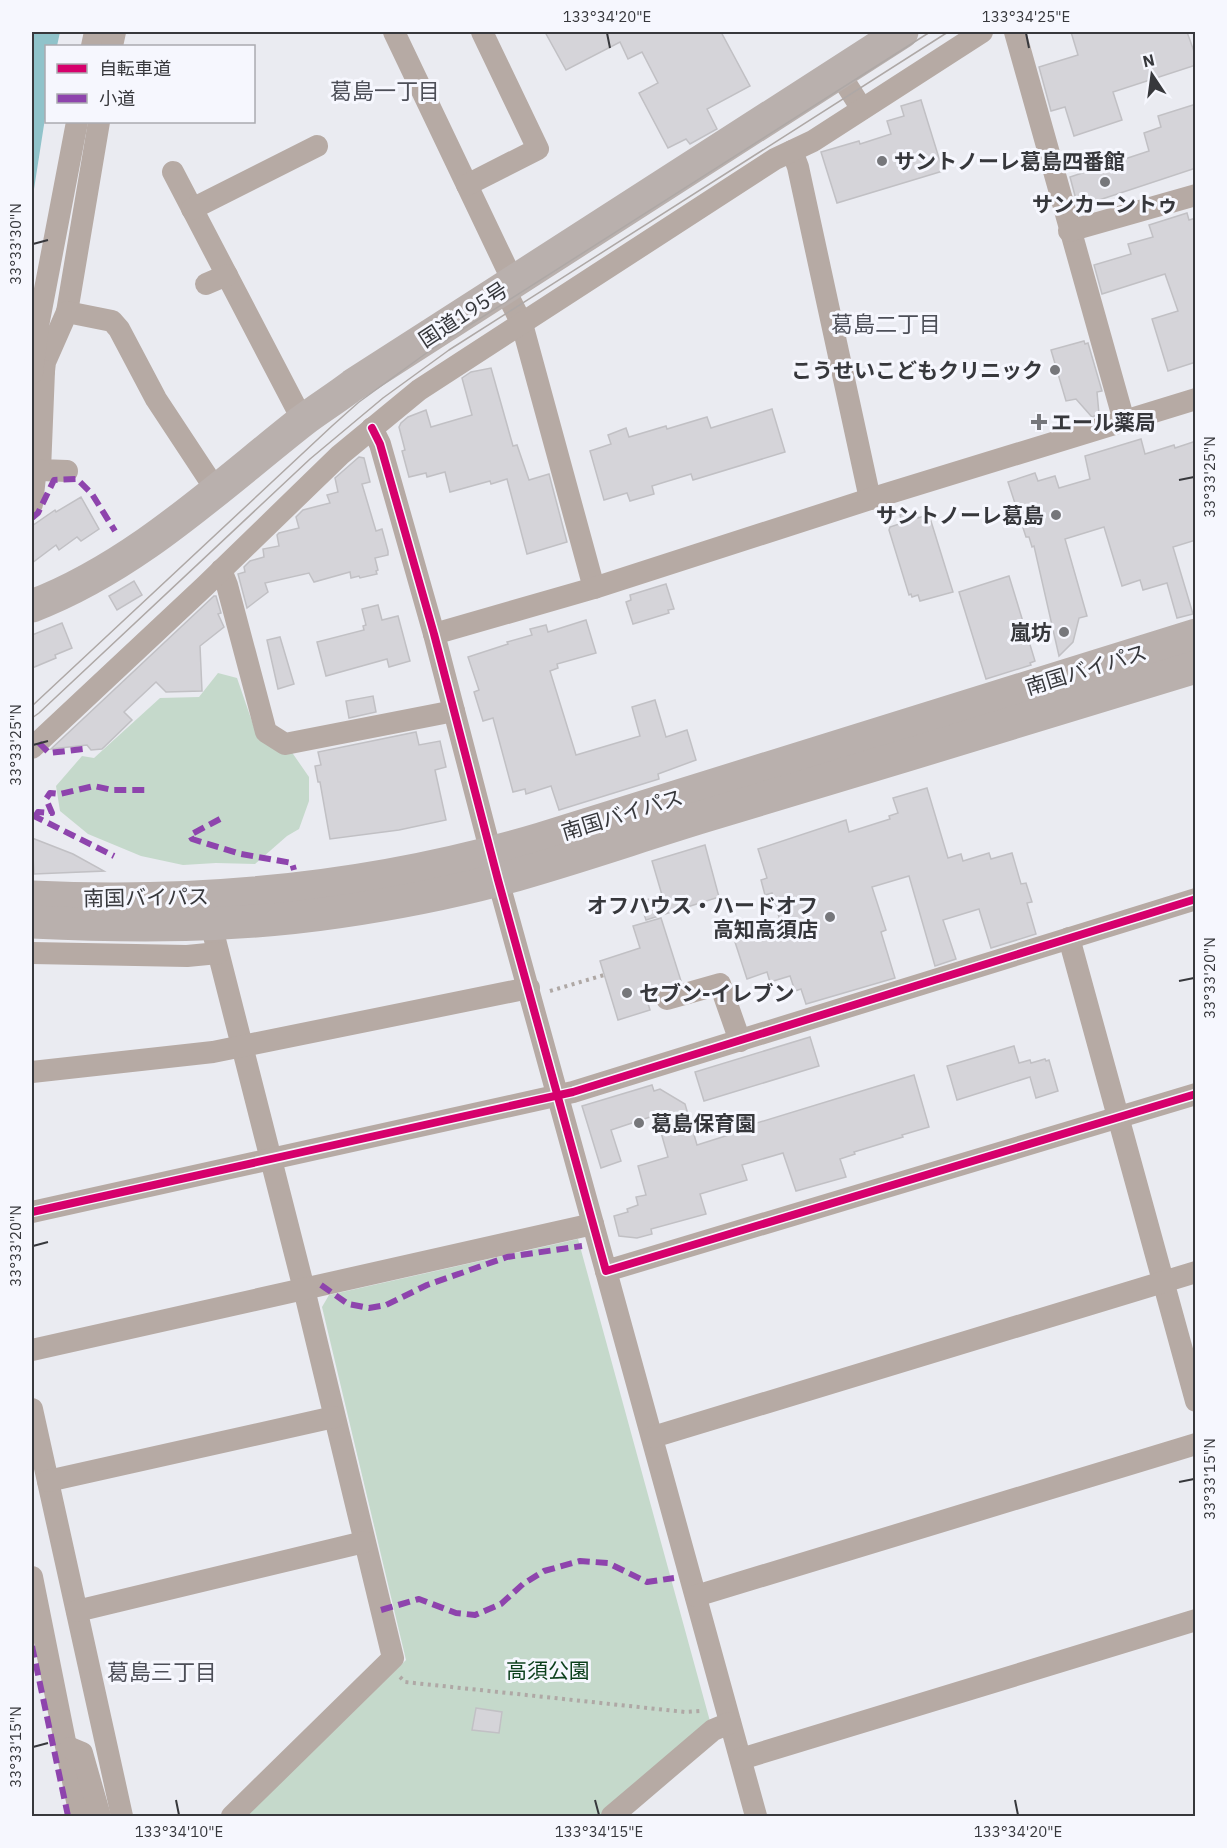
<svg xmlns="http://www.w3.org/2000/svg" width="1227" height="1848" font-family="'IBM Plex Sans','Noto Sans JP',sans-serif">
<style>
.green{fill:#c5d9cb}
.water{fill:#90c3ca}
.building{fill:#d5d4d9;stroke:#c1c0c4;stroke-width:1.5}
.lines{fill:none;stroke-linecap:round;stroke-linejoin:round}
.path{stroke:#afa8a5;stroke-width:4;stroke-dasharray:3 4.5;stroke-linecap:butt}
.minor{stroke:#b6aaa4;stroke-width:22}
.highway{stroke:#b9b0ad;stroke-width:33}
.tram{stroke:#aea8a6;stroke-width:1.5}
.quiet{stroke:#8e44ad;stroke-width:6;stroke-dasharray:12 6;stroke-linecap:butt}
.cycleway-casing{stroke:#f6f7fe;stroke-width:11}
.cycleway{stroke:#d6006c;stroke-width:8}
.ticks{fill:none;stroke:#37383c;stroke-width:2}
.poi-dot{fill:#76777b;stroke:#f6f7fe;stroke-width:2}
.labels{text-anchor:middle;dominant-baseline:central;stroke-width:6;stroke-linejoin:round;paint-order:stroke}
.poi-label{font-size:21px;font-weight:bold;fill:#37383c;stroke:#f6f7fe;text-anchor:start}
.street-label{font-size:21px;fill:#37383c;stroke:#f6f7fe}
.park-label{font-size:21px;fill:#0b3f1b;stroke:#f6f7fe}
.neighbourhood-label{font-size:22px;fill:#4d4f58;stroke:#f6f7fe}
.neatline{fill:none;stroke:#37383c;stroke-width:2}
.ticks-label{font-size:15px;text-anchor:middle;fill:#37383c}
</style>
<rect width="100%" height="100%" fill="#eaebf1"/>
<!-- green -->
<g class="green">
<path d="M218 673 237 678 256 733 291 751 309 777V801L299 829 287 836 255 864 216 863 183 865 141 856 88 834 60 811 56 786 82 756 94 758 160 698 199 697Z"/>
<path d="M578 1239 711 1725 602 1816H246L406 1660 322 1307 329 1295Z"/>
</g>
<!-- water -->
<path class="water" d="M32 32H60L57 46H46V112L32 202Z"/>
<!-- building -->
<g class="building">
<path d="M545 32H721L750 86 707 109 717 129 690 144 686 139 668 148 639 93 658 83 642 52 628 59 620 42 566 70Z"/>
<path d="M1071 32H1187L1196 57V65L1113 92 1122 120 1074 136 1065 107 1051 111 1039 67 1078 55Z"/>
<path d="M921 100 943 171 837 203 821 152 859 141 860 144 891 134 887 121 904 116 901 106Z"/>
<path d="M1196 104V168L1078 207 1070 177 1149 151 1144 133 1161 127 1158 116Z"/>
<path d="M1187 213 1189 220 1196 218V362L1168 371 1152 319 1178 311 1165 274 1102 294 1094 265 1131 254 1128 244 1153 237 1149 225Z"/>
<path d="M1084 341 1085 344 1088 343 1102 391 1097 392 1099 414 1092 417 1076 399 1066 401 1051 350Z"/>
<path d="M491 368 513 446 517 445 529 480 549 474 567 542 527 554 507 479 491 484 490 481 450 492 445 472 427 477 426 473 409 477 402 451 405 450 399 427 401 423 408 417 426 410 431 427 472 415 462 378 471 372Z"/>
<path d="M772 409 785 452 693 480 691 474 652 486 654 494 630 501 627 493 604 500 590 451 611 444 608 435 626 428 629 437 666 426 667 429 707 417 711 428Z"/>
<path d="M1141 439 1145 454 1174 445 1175 448 1196 441V540L1173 547 1193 614 1177 618 1167 583 1143 590 1140 580 1122 586 1104 527 1065 539 1087 616 1079 618 1073 642 1059 656 1034 546 1032 547 1029 537H1026L1008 482 1035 473 1038 481 1055 476 1059 488 1090 479 1085 456Z"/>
<path d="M359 457 364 458 370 482 362 484 376 531 382 529 388 551V555L375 558 378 570 376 571 377 574 360 578 359 576 351 578 350 572 314 582 309 573 265 583 268 592 247 608 238 574 245 572 244 567 250 561 264 557 263 549 279 546 277 535 279 533 299 528 296 517 303 510 330 503 327 495 338 492 335 478Z"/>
<path d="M81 497 99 529 81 541 77 537 59 550 56 545 32 563V526L55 510 56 512Z"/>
<path d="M916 510 918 518 927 515 928 518H930L953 592 920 601 918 595 912 597 911 594 909 595 889 530 890 527 902 523 900 515Z"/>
<path d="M1009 576 1035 661 1030 663 1031 665 986 679 959 592Z"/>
<path d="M134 581 142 595 117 610 109 596Z"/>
<path d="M666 584 674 609 668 610 669 613 633 624 626 602 631 600 630 595Z"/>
<path d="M214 596H216L221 613 218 614 224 627 200 646 202 691 166 692 156 682 124 712 132 720 102 749 91 750 87 745 51 749Z"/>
<path d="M378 605 382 620 398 616 410 661 389 667 387 659 326 676 317 642 364 630 363 626 366 625 362 609Z"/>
<path d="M586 620 596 653 557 664 558 668 550 671 576 755 640 736 632 707 655 700 666 737 687 730 696 760 658 774 659 779 559 810 551 786 526 794 525 789 513 792 493 718 483 721 474 692 479 690 468 657 508 644 507 642 532 635 530 629 546 625 548 632Z"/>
<path d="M62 623 72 648 55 655 56 658 32 668V635Z"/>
<path d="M280 637 294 684 278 689 267 640Z"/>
<path d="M373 696 376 712 349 718 346 701Z"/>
<path d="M416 732 419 745 440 741 446 767 435 770 446 820 399 830 330 839 320 782H318L315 766 321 765 318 752Z"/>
<path d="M927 788 948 858 961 854 963 861 989 853 991 859 1012 853 1021 884 1026 883 1032 902 1027 903 1036 934 991 948 979 909 943 920 956 959 935 966 909 876 872 887 886 930 881 932 895 978 806 1004 801 989 795 991 790 976 770 982 767 972 747 979 734 939 781 924 772 893 765 895 761 880 767 878 758 849 846 820 849 832 890 819 889 816 898 813 893 798Z"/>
<path d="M32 838 73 854 104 871 34 874Z"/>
<path d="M705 845 719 897 646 920 640 902 662 895 652 861Z"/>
<path d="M661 918 681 981 663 986 654 995 646 997 650 1010 618 1020 600 961 640 948 633 926Z"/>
<path d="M810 1037 819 1066 704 1101 695 1072Z"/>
<path d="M1014 1046 1019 1063 1030 1060 1031 1063 1045 1059 1046 1061 1049 1060 1058 1091 1036 1098 1030 1077 957 1100 947 1066Z"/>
<path d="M914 1075 929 1127 902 1135 903 1137 854 1152 855 1154 840 1159 846 1177 796 1191 783 1153 742 1165 747 1180 700 1194 706 1214 651 1229 652 1234 637 1238 619 1236 614 1216 628 1212 627 1209 638 1205 636 1197 646 1195 638 1166 668 1157 656 1115 611 1130 621 1161 601 1168 582 1106 652 1085 654 1091 660 1089 685 1104 697 1145 735 1133 734 1130Z"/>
<path d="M476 1708 502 1712 499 1733 472 1730Z"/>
</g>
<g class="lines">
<!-- path -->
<g class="path">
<path d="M550 991 604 975"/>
<path d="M400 1677 405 1682 685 1712 701 1711"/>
</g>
<!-- minor -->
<g class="minor">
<path d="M394 32 508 271 510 300 522 324 594 588"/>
<path d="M1015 32 1124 421"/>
<path d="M92 46 95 32"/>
<path d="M112 46 115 32"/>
<path d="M839 73 862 109"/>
<path d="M792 151 798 167 870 499"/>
<path d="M173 172 303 421"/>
<path d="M467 185 538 149 482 32"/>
<path d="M192 209 317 146"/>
<path d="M1069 231 1196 195"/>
<path d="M206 284 227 275"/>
<path d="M67 312 99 122"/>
<path d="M32 369 44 371 45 362 67 312 112 321 119 329 156 399 216 490"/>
<path d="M44 371 40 470 67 471"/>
<path d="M32 373 38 326 77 122"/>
<path d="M372 428 380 444 434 634 498 880 606 1271 1196 1094"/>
<path d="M32 504 35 477 40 470"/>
<path d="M221 570 227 585 266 732 285 744 454 711"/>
<path d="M434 634 594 588 870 499 1196 399"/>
<path d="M32 748 205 586 340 455 419 390 775 159 813 141 982 32"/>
<path d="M211 924 304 1289 393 1658 232 1816"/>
<path d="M1069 938 1196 1401"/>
<path d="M32 953 187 956 218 953"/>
<path d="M667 999 720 984 740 1041"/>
<path d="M32 1072 213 1052 529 988"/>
<path d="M32 1212 573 1092 1196 899"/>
<path d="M606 1271 756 1816"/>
<path d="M32 1350 593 1224"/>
<path d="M32 1409 122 1816"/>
<path d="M653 1437 1196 1272"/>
<path d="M48 1481 334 1417"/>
<path d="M32 1577 80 1816"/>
<path d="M696 1596 1196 1444"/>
<path d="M77 1611 364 1542"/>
<path d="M70 1748 82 1753 100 1816"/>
<path d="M741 1759 1196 1620"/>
<path d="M612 1816 713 1730 730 1723"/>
</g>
<!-- highway -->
<g class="highway">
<path d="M32 606C134 567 216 489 301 422 318 409 336 398 353 385L902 32"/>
<path d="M32 897C205 905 373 889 540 839L1196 635"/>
<path d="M32 922C134 927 237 927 338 912 392 904 445 894 498 880 568 861 636 837 705 816 869 767 1032 717 1196 667"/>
</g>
<!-- tram -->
<g class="tram">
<path d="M32 706 332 426 359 402 432 349 930 32"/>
<path d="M32 718 39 713 310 459 383 398 449 350 948 32"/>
</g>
<!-- quiet -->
<g class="quiet">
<path d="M32 518 38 513 54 480 77 479 92 494 115 531"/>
<path d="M39 743 49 753 83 749 86 746"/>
<path d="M32 815 114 856"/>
<path d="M35 817 38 812 52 813 46 799 50 793 60 794 94 786 112 790H148"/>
<path d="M220 819 190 835 192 839 241 854 292 863 294 870"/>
<path d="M321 1285 348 1304 369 1308 386 1305 427 1285 507 1257 582 1246"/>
<path d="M381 1610 419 1599 456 1613 475 1615 501 1604 523 1584 544 1571 580 1561 608 1563 647 1582 674 1578"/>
<path d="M32 1646 68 1816"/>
</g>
<!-- cycleway casing -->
<g class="cycleway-casing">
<g id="cycleway">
<path d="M372 428 380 444 434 634 498 880 606 1271 1196 1094"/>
<path d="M32 1212 573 1092 1196 899"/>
</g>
</g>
<!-- cycleway -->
<use href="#cycleway" class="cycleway"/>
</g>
<!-- ticks -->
<path class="ticks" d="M607 33 610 48M1026 33 1029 48M33 244 48 240M1179 480 1194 477M33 745 48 741M1179 981 1194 978M33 1246 48 1242M1179 1482 1194 1479M33 1747 48 1743M176 1800 179 1815M595 1800 599 1815M1015 1800 1018 1815"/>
<!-- markers -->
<g class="poi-dot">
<circle cx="882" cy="161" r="6"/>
<circle cx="1105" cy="182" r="6"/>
<circle cx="1055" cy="370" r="6"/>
<path d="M1036 413h6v6h6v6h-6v6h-6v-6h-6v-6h6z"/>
<circle cx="1056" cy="515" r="6"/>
<circle cx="1064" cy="632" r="6"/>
<circle cx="830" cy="917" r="6"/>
<circle cx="627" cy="993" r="6"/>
<circle cx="639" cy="1123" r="6"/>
</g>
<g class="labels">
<!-- poi labels -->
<g class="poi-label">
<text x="894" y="161">サントノーレ葛島四番館</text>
<text x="1105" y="204" text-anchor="middle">サンカーントゥ</text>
<text x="1043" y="370" text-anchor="end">こうせいこどもクリニック</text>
<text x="1051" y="422">エール薬局</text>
<text x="1044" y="515" text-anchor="end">サントノーレ葛島</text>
<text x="1052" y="632" text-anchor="end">嵐坊</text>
<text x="818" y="905" text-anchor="end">オフハウス・ハードオフ<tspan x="818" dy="24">高知高須店</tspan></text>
<text x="639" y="993">セブン-イレブン</text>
<text x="651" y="1123">葛島保育園</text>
</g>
<!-- street labels -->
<g class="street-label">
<text transform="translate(463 314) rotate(-33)">国道195号</text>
<text transform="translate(1086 669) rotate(-17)">南国バイパス</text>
<text transform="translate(622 814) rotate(-17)">南国バイパス</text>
<text transform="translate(146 897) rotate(-1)">南国バイパス</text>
</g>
<!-- park labels -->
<g class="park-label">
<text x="548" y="1670">高須公園</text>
</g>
<!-- neighbourhood labels -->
<g class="neighbourhood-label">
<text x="385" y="90">葛島一丁目</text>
<text x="886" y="323">葛島二丁目</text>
<text x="162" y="1671">葛島三丁目</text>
</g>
</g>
<!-- border -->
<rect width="1227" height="1848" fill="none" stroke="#f6f7fe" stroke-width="66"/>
<!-- legend -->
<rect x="45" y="45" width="210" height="78" fill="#f6f7fe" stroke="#aaabb0" stroke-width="1.5"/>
<rect x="57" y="64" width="30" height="9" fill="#d6006c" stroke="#aaabb0" stroke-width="1.5"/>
<text x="99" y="75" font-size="18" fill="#37383c">自転車道</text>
<rect x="57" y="94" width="30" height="9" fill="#8e44ad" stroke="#aaabb0" stroke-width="1.5"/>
<text x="99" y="105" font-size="18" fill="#37383c">小道</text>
<!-- north arrow -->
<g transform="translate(1152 75) rotate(347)" stroke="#f6f7fe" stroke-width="4.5" paint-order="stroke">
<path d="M0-4.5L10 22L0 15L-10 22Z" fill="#37383c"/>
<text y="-9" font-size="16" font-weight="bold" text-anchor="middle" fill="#37383c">N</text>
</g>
<rect x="33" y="33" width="1161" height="1782" class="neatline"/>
<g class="ticks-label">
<text x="607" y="22">133°34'20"E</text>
<text x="1026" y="22">133°34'25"E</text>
<text transform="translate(16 244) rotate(-90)" y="5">33°33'30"N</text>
<text transform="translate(1210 477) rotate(-90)" y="5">33°33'25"N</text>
<text transform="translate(16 745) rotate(-90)" y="5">33°33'25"N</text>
<text transform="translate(1210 978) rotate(-90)" y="5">33°33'20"N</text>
<text transform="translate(16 1246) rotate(-90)" y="5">33°33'20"N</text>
<text transform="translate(1210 1479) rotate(-90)" y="5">33°33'15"N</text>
<text transform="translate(16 1747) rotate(-90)" y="5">33°33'15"N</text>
<text x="179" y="1837">133°34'10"E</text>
<text x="599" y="1837">133°34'15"E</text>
<text x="1018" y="1837">133°34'20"E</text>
</g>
</svg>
